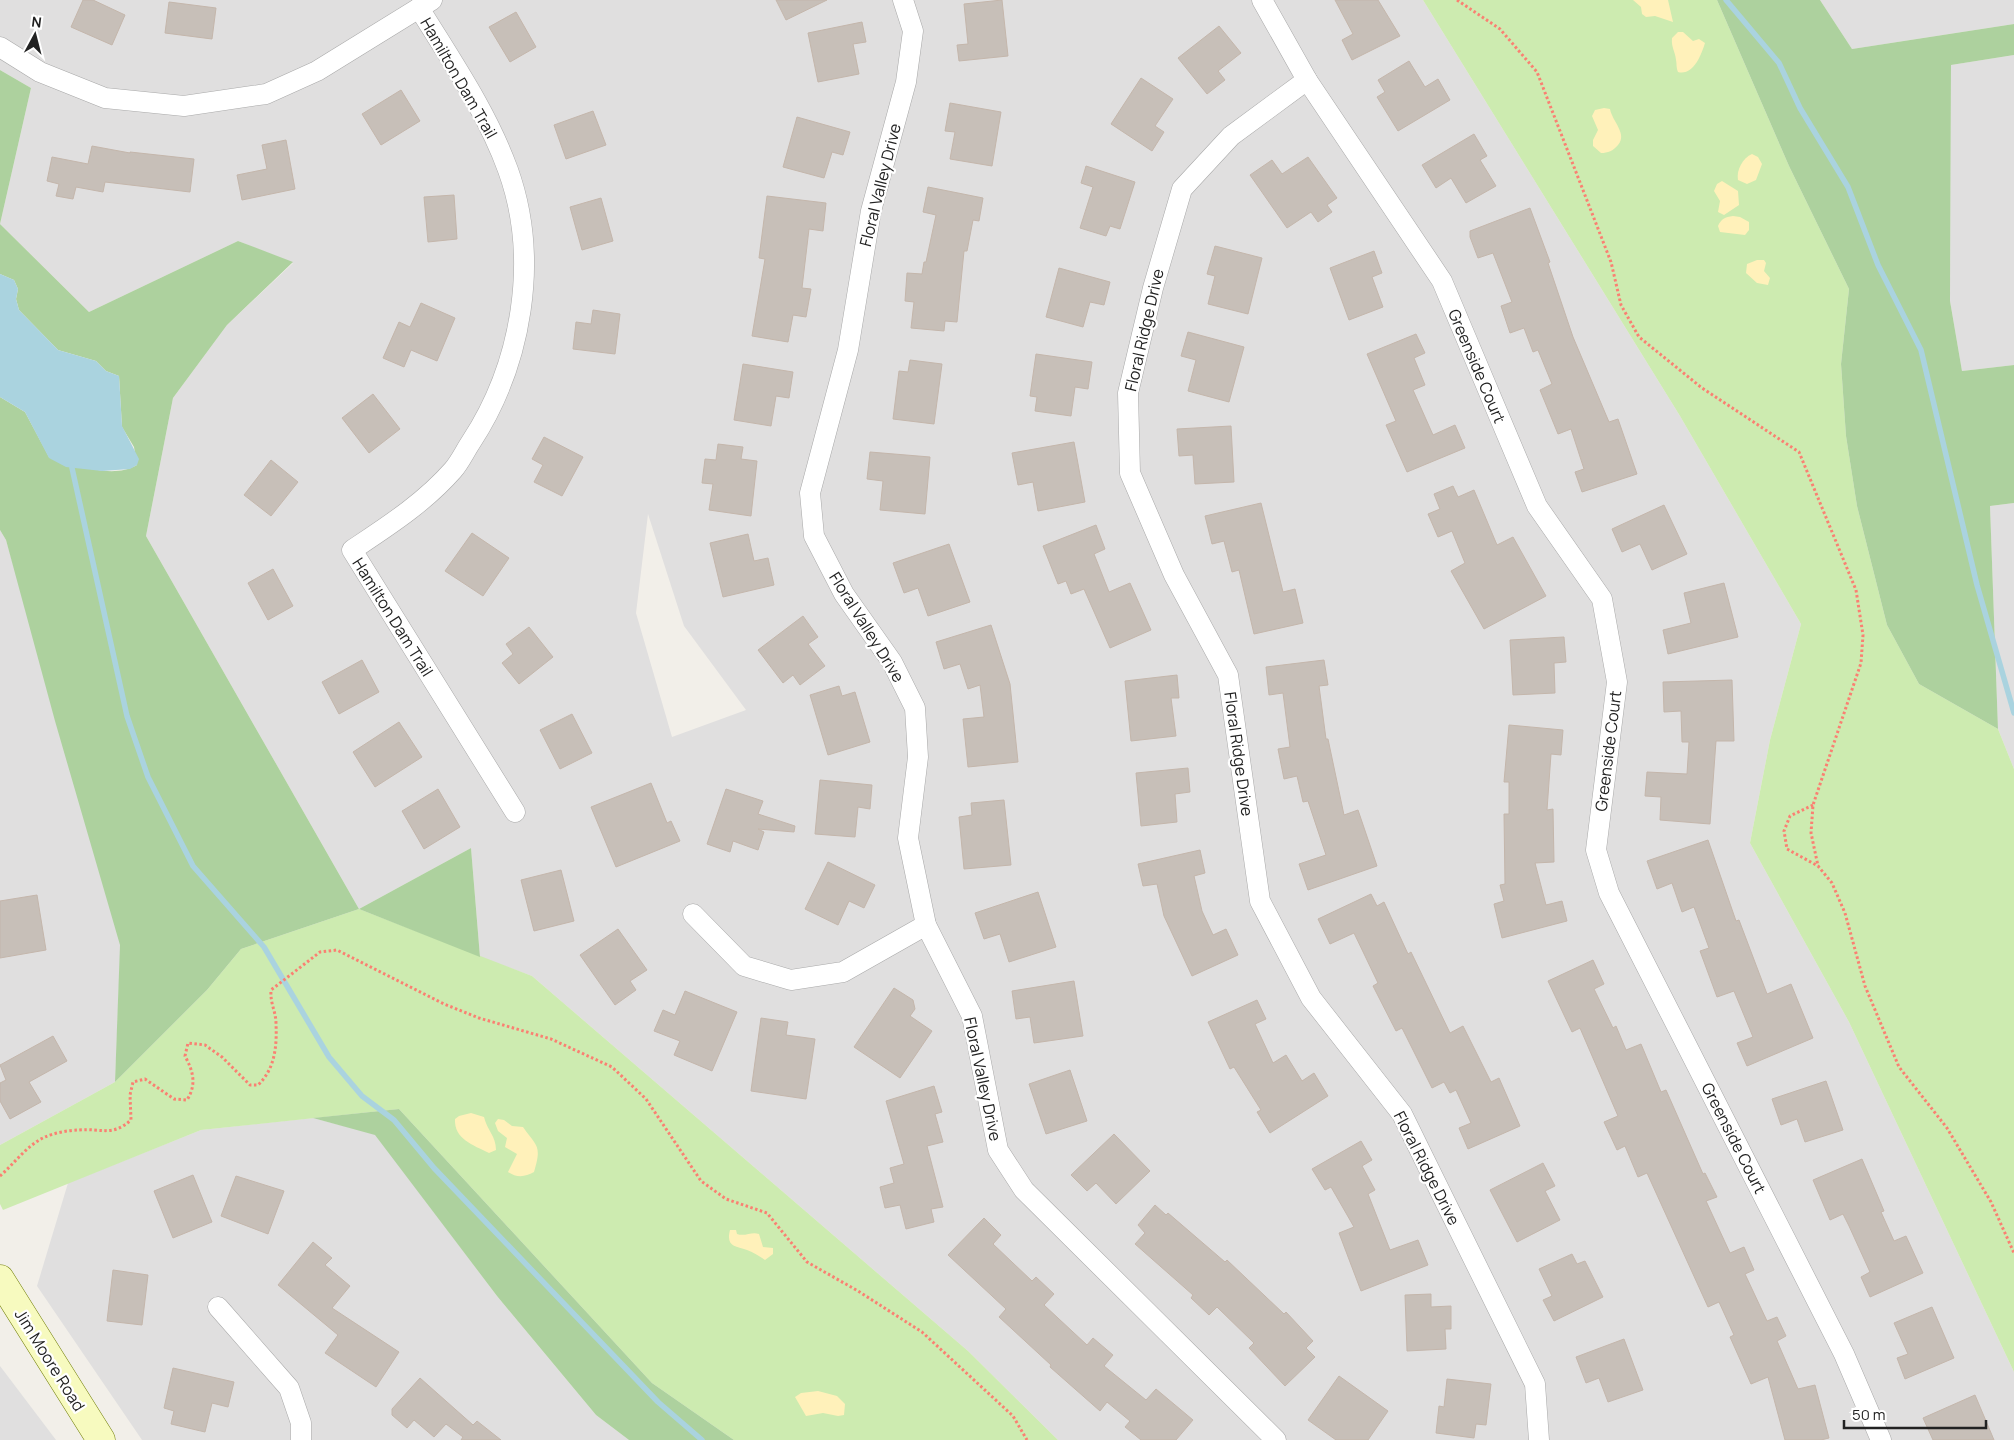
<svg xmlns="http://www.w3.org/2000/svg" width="2014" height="1440" font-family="Manrope,sans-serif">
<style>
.residential{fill:#e0dfdf;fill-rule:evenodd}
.grass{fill:#cdebb0}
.forest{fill:#add19e}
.sand{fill:#fff1ba}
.water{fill:#aad3df}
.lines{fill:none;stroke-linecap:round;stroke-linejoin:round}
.stream{stroke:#aad3df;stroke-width:5.5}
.building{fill:#c7bfb8;stroke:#c4b6ab}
.street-casing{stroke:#a9a9a9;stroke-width:21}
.secondary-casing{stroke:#707d05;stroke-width:29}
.path{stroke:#fa8072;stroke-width:3;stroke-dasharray:2.5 2.5;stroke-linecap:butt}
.street{stroke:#fff;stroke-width:20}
.secondary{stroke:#f7fabf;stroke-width:28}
.labels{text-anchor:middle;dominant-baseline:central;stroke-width:4.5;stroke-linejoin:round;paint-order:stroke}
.street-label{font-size:16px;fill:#222;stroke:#fff}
</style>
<rect width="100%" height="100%" fill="#f2efe9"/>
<!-- residential -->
<g class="residential">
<path d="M0 0H1423L1680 416 1801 624 1770 740 1750 843 1849 1022 2014 1372V1440H1058L968 1351 532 976 480 957 471 848 359 909 146 536 173 398 227 325 293 263 238 241 89 312 0 224 31 88 0 70ZM648 514 684 626 746 710 672 737 636 613Z"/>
<path d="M1820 0H2014V24L1852 49Z"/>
<path d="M2014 55V365L1962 371 1950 301 1951 65Z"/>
<path d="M2014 503V769L1998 729 1990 506Z"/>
<path d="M0 530 6 540 121 934 115 1082 0 1145Z"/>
<path d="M313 1118 375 1134 497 1296 596 1415 629 1440H142L37 1286 68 1183 201 1130Z"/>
<path d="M0 1366 56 1440H0Z"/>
</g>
<!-- grass -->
<g class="grass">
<path d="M1423 0H1717L1789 166 1849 289 1841 364 1846 436 1857 506 1887 625 1919 684 1998 729 2014 769V1372L1849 1022 1750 843 1770 740 1801 624 1680 416Z"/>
<path d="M359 909 532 976 968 1351 1058 1440H734L652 1383 399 1109 201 1130 3 1210 0 1204V1145L115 1082 207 990 241 949Z"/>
</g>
<!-- forest -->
<g class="forest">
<path d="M1717 0H1820L1852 49 2014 24V55L1951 65 1950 301 1962 371 2014 365V503L1990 506 1998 729 1919 684 1887 625 1857 506 1846 436 1841 364 1849 289 1789 166Z"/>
<path d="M0 70 31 88 0 224 89 312 238 241 293 262 227 325 173 398 146 536 359 909 471 848 480 957 359 909 241 949 207 990 115 1082 120 945 55 721 6 540 0 530V397L25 412 49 457C76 464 111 480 137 465L134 447 122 427 119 376 106 371 96 361 58 350 19 310 16 299 18 289 14 280 0 274Z"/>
<path d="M399 1109 652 1383 734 1440H629L596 1415 497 1296 375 1135 313 1118Z"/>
</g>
<!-- sand -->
<g class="sand">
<path d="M1633 0H1668L1673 22 1655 16 1646 17 1642 14 1641 7Z"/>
<path d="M1678 32H1683L1693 41 1699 39 1705 43C1701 56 1693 76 1678 72 1676 67 1677 65 1676 60 1675 51 1671 47 1672 38Z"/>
<path d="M1604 108 1610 109C1612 121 1628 134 1618 145 1613 151 1608 153 1601 153L1593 146V140L1598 130 1592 116 1595 110Z"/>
<path d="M1752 154 1758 157 1762 164 1756 180 1747 184 1738 180C1736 170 1743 158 1752 154Z"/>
<path d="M1722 181 1738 191 1739 205 1724 215 1718 212 1720 201 1714 191 1717 184Z"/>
<path d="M1733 216 1740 217 1749 222V230L1745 235 1720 232 1718 226C1721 219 1725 217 1733 216Z"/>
<path d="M1757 260H1764L1766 263 1764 271 1770 278 1768 285 1757 283 1746 273 1747 264Z"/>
<path d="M471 1113 484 1117C487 1130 496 1136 496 1150L489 1153C473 1145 454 1139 455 1119L459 1116Z"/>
<path d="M498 1119 504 1120 512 1126 523 1127C537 1147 542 1145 534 1172 525 1177 517 1178 508 1172L517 1154 505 1147 507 1138 498 1131 495 1123Z"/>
<path d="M730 1230H736L737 1234C745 1237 752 1231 759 1234L763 1247 773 1248V1254L765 1260C759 1256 753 1252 747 1250 734 1246 726 1246 730 1230Z"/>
<path d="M818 1391 837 1396 845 1404 844 1415 838 1416 823 1413 806 1416 795 1397 801 1393Z"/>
</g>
<!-- water -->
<path class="water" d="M0 274 14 280 18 289 16 299 19 310 58 350 96 361 106 371 119 376 122 426 139 459 137 465 130 469 102 471 66 467 49 458 25 412 0 397Z"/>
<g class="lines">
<!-- stream -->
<g class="stream">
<path d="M1726 0 1779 63 1800 108 1848 187 1878 265 1921 350 1977 585 2014 713"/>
<path d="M72 468 127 716 148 777 193 866 264 947 329 1057 362 1096 394 1120 434 1168 658 1402 702 1440"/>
</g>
</g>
<!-- building -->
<g class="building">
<path d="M83 0H93L125 15 112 45 71 27Z"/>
<path d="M776 0H827L786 20Z"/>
<path d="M1002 0 1008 56 959 61 957 45 968 44 964 4Z"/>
<path d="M1335 0H1378L1400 36 1352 60 1342 40 1353 34Z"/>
<path d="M169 2 216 8 212 39 165 33Z"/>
<path d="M516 12 536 47 510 62 489 27Z"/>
<path d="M862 22 866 42 853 44 859 74 818 82 808 33Z"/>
<path d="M1219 26 1241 53 1218 71 1225 80 1207 94 1178 58Z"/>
<path d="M1409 61 1425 87 1438 79 1450 100 1398 131 1377 97 1385 92 1378 80Z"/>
<path d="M1141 78 1173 99 1155 126 1164 132 1152 151 1111 124Z"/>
<path d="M401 90 420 121 381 145 362 114Z"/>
<path d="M950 103 1001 112 992 166 950 159 955 132 945 131Z"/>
<path d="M593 111 606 145 566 159 554 125Z"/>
<path d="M797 117 850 132 843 155 832 152 824 178 783 167Z"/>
<path d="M1474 134 1487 156 1480 160 1496 186 1466 203 1451 178 1436 188 1422 165Z"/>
<path d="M286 140 295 189 242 200 237 175 267 169 262 145Z"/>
<path d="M92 146 130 153V152L194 159 190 192 105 182 103 192 76 187 73 199 56 196 59 184 47 181 52 157 88 164Z"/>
<path d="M1308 157 1337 198 1327 205 1332 212 1318 222 1311 212 1287 228 1250 175 1272 160 1282 174Z"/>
<path d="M1086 166 1135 182 1120 229 1110 226 1106 236 1080 228 1093 187 1081 183Z"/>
<path d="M928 187 983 198 979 221 973 220 967 251H964L957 322 945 321 944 331 911 328 914 302 905 301 907 273 922 274 924 262H926L936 215 923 212Z"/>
<path d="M454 195 457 239 428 242 424 197Z"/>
<path d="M767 196 826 203 823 231 809 229 802 288 811 289 806 317 793 315 788 342 752 336 765 259 759 258Z"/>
<path d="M601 198 613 241 582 250 570 207Z"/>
<path d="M1530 208 1550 262 1548 263 1573 337 1609 422 1618 419 1637 474 1582 492 1575 472 1584 469 1571 429 1558 434 1540 390 1552 384 1538 350 1533 352 1524 328 1510 333 1501 306 1512 302 1493 253 1478 258 1470 237V231Z"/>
<path d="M1215 246 1262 258 1248 314 1208 304 1215 276 1207 274Z"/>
<path d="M1374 251 1382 273 1372 277 1383 307 1349 320 1330 268Z"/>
<path d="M1059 268 1110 282 1104 305 1090 302 1083 327 1046 317Z"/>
<path d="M421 303 455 318 437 361 411 350 404 367 383 358 399 322 410 327Z"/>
<path d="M593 310 620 314 615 354 573 349 576 322 591 324Z"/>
<path d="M1188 332 1244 347 1229 402 1188 391 1196 360 1181 356Z"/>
<path d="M1416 334 1425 353 1414 358 1425 385 1413 390 1433 435 1455 425 1465 448 1407 472 1386 425 1396 421 1367 354Z"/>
<path d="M1036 354 1092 362 1088 389 1075 387 1071 416 1035 411 1037 397 1030 396Z"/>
<path d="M910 360 942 364 934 424 893 419 899 371 908 372Z"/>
<path d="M743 364 793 372 789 398 776 396 771 426 734 420Z"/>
<path d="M373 394 400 429 369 453 342 418Z"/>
<path d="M1231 426 1234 482 1195 484 1193 455 1179 456 1177 429Z"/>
<path d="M544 437 583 457 562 496 534 482 543 465 532 459Z"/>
<path d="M1074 442 1085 502 1038 511 1033 482 1018 485 1012 453Z"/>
<path d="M718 444 743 447 741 459 757 461 751 516 709 510 713 484 702 483 705 459 716 460Z"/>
<path d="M870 452 930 457 925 514 880 510 883 481 867 479Z"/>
<path d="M271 460 298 482 271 516 244 495Z"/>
<path d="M1453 486 1458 497 1474 490 1497 545 1513 537 1546 596 1484 629 1451 571 1465 563 1452 531 1438 537 1428 514 1440 509 1434 494Z"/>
<path d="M1261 503 1283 592 1295 589 1303 623 1254 634 1239 570 1232 572 1224 541 1212 544 1205 516Z"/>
<path d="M1664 505 1687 554 1652 570 1640 544 1622 552 1612 529Z"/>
<path d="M1096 525 1105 549 1094 554 1109 592 1130 583 1151 630 1110 648 1084 589 1071 594 1066 581 1058 584 1043 546Z"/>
<path d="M472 533 509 558 483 596 445 571Z"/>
<path d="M748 534 754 561 768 558 774 585 723 597 710 543Z"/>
<path d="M949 544 970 602 928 616 918 588 904 593 893 563Z"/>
<path d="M273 569 293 606 268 620 248 583Z"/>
<path d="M1724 583 1738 637 1668 654 1663 630 1691 623 1684 593Z"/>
<path d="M803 616 818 637 808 644 825 666 800 685 793 675 783 683 758 650Z"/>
<path d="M991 625 1010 684 1018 762 968 767 963 719 984 717 980 685 968 689 960 664 944 669 936 642Z"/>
<path d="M529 627 553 657 519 684 502 663 513 654 506 644Z"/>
<path d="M1564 637 1566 662 1554 663 1555 693 1513 695 1510 640Z"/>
<path d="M362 660 379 692 339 714 322 682Z"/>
<path d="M1324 660 1328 685 1319 686 1326 739H1328L1344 815 1358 810 1377 866 1308 890 1299 864 1326 855 1308 801 1303 802 1297 776 1284 779 1278 749 1290 747 1283 693 1269 695 1266 667Z"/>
<path d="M1177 675 1179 698H1171L1176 736 1131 741 1125 681Z"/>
<path d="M1732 680 1734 741H1716L1710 824 1660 820 1661 797 1645 796 1647 772 1687 774 1689 742H1682L1681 711 1664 712 1663 682Z"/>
<path d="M839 686 842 696 855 692 870 742 828 755 810 695Z"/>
<path d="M572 714 592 753 560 769 540 730Z"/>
<path d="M399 722 422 757 375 787 353 752Z"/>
<path d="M1509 725 1563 730 1561 755 1551 754 1547 810 1553 809 1554 862 1535 863 1546 905 1562 901 1567 921 1502 938 1494 904 1504 901 1500 885 1505 884 1504 814H1509V782H1504Z"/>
<path d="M1188 768 1190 792 1175 794 1177 822 1141 826 1136 773Z"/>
<path d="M820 780 872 785 870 809 858 807 855 837 815 834Z"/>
<path d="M651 783 667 823 671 821 680 841 616 867 591 807Z"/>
<path d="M438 789 460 827 424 849 402 811Z"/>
<path d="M726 789 763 801 758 814 795 826 794 832 758 829 764 832 758 850 733 841 730 852 707 844Z"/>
<path d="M1004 800 1011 865 964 869 959 817 972 815 971 803Z"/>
<path d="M1708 840 1736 921 1739 920 1767 994 1791 984 1813 1038 1747 1066 1737 1043 1753 1037 1734 991 1717 997 1700 951 1709 948 1694 907 1682 912 1672 883 1657 889 1647 861Z"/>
<path d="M1200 850 1205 873 1194 876 1202 911 1213 935 1226 929 1238 955 1192 976 1164 916 1157 884 1143 886 1138 864Z"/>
<path d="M828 862 875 885 864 908 849 901 838 925 805 909Z"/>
<path d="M561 870 574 921 534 931 521 880Z"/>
<path d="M1038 892 1056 947 1009 962 1000 934 984 939 975 913Z"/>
<path d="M1371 894 1377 906 1384 902 1408 954 1411 952 1450 1033 1463 1026 1491 1082 1499 1078 1520 1126 1468 1149 1459 1128 1471 1123 1456 1090 1450 1093 1444 1082 1432 1088 1402 1028 1396 1031 1373 986 1378 983 1354 933 1330 944 1318 919Z"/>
<path d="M37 895 46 950 0 958V901Z"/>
<path d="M618 929 647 970 630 981 636 990 615 1005 580 955Z"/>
<path d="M1593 960 1604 984 1594 989 1613 1028 1616 1026 1626 1050 1641 1044 1661 1092 1666 1090 1703 1174 1705 1173 1717 1197 1706 1201 1730 1253 1744 1247 1754 1270 1745 1274 1767 1321 1777 1317 1786 1336 1777 1341 1798 1389 1815 1385 1829 1438 1821 1440H1785L1768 1377 1751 1384 1730 1337 1734 1335 1719 1302 1708 1307 1647 1173 1638 1177 1625 1146 1617 1150 1604 1122 1618 1116 1580 1028 1572 1032 1548 981Z"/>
<path d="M1074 981 1083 1036 1034 1043 1030 1017 1016 1019 1012 991Z"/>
<path d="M894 988 913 1000 915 1009 910 1016 932 1031 900 1078 854 1047Z"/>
<path d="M685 991 737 1012 712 1071 674 1055 680 1041 654 1031 663 1010 675 1015Z"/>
<path d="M1257 1000 1266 1019 1255 1024 1273 1063 1286 1055 1302 1081 1314 1073 1328 1096 1270 1133 1257 1112 1261 1110 1234 1067 1230 1069 1208 1022Z"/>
<path d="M761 1018 788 1022 786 1035 815 1039 806 1099 751 1091Z"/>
<path d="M53 1036 67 1061 29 1082 41 1102 10 1119 0 1101V1083L6 1080 0 1065Z"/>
<path d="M1070 1070 1087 1121 1046 1134 1029 1084Z"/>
<path d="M1826 1081 1843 1130 1805 1142 1797 1119 1781 1125 1772 1099Z"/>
<path d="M934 1086 942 1112 935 1114 943 1142 927 1146 943 1207 931 1209 934 1222 906 1229 900 1205 885 1208 880 1187 894 1183 890 1168 904 1164 886 1101Z"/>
<path d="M1114 1134 1150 1171 1116 1204 1096 1183 1087 1191 1071 1175Z"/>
<path d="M1361 1141 1372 1160 1362 1166 1375 1190 1368 1194 1390 1250 1418 1240 1428 1265 1361 1291 1339 1233 1354 1227 1331 1187 1325 1190 1312 1169Z"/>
<path d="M1862 1159 1884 1211 1881 1212 1894 1241 1906 1236 1923 1273 1870 1297 1861 1277 1870 1272 1849 1226 1843 1214 1830 1220 1813 1180Z"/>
<path d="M1543 1163 1555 1186 1545 1191 1560 1220 1517 1242 1490 1190Z"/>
<path d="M193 1175 212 1222 173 1238 154 1191Z"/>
<path d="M236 1176 284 1191 268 1234 221 1216Z"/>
<path d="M1155 1205 1166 1215 1168 1213 1225 1262 1227 1260 1284 1314 1286 1312 1313 1341 1306 1348 1315 1357 1285 1386 1249 1348 1254 1343 1217 1307 1209 1315 1191 1298 1193 1295 1135 1244 1145 1233 1138 1225Z"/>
<path d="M984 1218 1001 1235 993 1244 1032 1281 1036 1277 1054 1294 1044 1305 1087 1345 1093 1338 1113 1355 1104 1366 1146 1400 1156 1389 1193 1420 1176 1440H1141L1125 1427 1130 1421 1107 1402 1100 1411 1050 1367 1051 1365 999 1317 1006 1309 948 1255Z"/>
<path d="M313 1242 332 1258 325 1265 350 1286 332 1308 399 1352 376 1387 325 1353 338 1335 278 1285Z"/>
<path d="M1572 1254 1577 1264 1585 1261 1603 1297 1554 1321 1543 1300 1552 1296 1539 1269Z"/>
<path d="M113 1270 148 1275 142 1325 107 1321Z"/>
<path d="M1431 1294V1307L1451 1306V1329H1445L1446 1349 1407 1351 1405 1295Z"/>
<path d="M1932 1307 1954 1358 1905 1379 1897 1358 1908 1354 1894 1323Z"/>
<path d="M1624 1339 1643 1390 1608 1402 1599 1378 1586 1383 1576 1357Z"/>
<path d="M173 1368 234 1382 228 1407 212 1403 205 1432 171 1424 174 1411 164 1408Z"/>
<path d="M1339 1376 1388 1411 1368 1440H1336L1308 1420Z"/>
<path d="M420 1378 473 1425 477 1421 501 1440H461L463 1437 446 1424 434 1437 414 1420 407 1428 392 1415V1409Z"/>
<path d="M1447 1379 1491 1384 1486 1425 1476 1424 1474 1438 1436 1433 1439 1406 1444 1407Z"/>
<path d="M1975 1395 1994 1440H1933L1923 1418Z"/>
</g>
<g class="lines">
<!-- street casing -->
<g class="street-casing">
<g id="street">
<path d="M903 0 913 31 906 82 871 211 848 350 810 493 814 536 844 594 892 662 915 708 918 757 908 838 926 925 972 1016 998 1150 1024 1190 1276 1440"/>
<path d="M1262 0 1307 80 1442 281 1537 506 1602 599 1617 682 1596 850 1609 893 1844 1354 1881 1440"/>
<path d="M419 8C451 60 487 112 508 170 540 259 522 364 471 442 465 451 460 462 453 470 424 503 388 526 352 550L515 812"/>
<path d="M0 47 40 72 105 98 184 106 266 94 317 71 432 0"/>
<path d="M1307 80 1231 136 1182 189 1153 288 1128 393 1130 473 1174 575 1228 675 1260 901 1311 998 1402 1114 1535 1384 1539 1440"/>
<path d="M693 914 744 966 791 980 843 972 926 925"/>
<path d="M218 1307 289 1388 301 1423V1440"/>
</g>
</g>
<!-- secondary casing -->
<g class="secondary-casing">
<path id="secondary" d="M0 1279 101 1440"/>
</g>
<!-- path -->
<g class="path">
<path d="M1457 0 1500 29 1537 72 1611 262 1621 305 1639 337 1702 388 1799 452 1856 590 1863 635 1861 663 1813 805 1811 833 1818 866"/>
<path d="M1813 805 1790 816 1784 831 1787 849 1818 866 1832 883 1845 913 1865 986 1899 1067 1947 1128 1991 1202 2014 1253"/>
<path d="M0 1176C15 1163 27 1145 45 1137 54 1133 69 1130 79 1130 101 1128 112 1137 131 1120L130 1095 133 1082 145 1079 174 1099 187 1100C197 1084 193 1071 185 1056L188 1043 205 1045 222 1057 250 1085H258C275 1069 277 1046 276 1024 276 1011 270 1004 271 990L320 952 337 950 444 1004 479 1018 551 1039 612 1067 646 1099 701 1181 726 1199 767 1213 807 1262 858 1291 922 1332 1013 1416 1027 1440"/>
</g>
<!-- street -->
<use href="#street" class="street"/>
<!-- secondary -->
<use href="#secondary" class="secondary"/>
</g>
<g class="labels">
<!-- street labels -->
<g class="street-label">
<text transform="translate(459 78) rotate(60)">Hamilton Dam Trail</text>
<text transform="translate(880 185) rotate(-76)">Floral Valley Drive</text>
<text transform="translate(1144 330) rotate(-77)">Floral Ridge Drive</text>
<text transform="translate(1477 366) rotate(67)">Greenside Court</text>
<text transform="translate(393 617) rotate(58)">Hamilton Dam Trail</text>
<text transform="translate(867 627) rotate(58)">Floral Valley Drive</text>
<text transform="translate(1608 751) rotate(-83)">Greenside Court</text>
<text transform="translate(1239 754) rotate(82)">Floral Ridge Drive</text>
<text transform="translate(983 1079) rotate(78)">Floral Valley Drive</text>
<text transform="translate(1734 1138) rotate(63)">Greenside Court</text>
<text transform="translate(1427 1168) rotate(63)">Floral Ridge Drive</text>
<text transform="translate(50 1360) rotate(58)">Jim Moore Road</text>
</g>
</g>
<!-- north arrow -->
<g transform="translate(35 35) rotate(7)" stroke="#ffffff" stroke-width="4" paint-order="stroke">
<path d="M0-4L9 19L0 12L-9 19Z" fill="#222222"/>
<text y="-8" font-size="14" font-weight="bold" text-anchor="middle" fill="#222222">N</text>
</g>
<!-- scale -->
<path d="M1844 1420v8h142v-8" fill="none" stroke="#222222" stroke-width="2.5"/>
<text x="1852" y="1420" font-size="15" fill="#222222" stroke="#ffffff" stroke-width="4" paint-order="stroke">50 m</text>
</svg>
